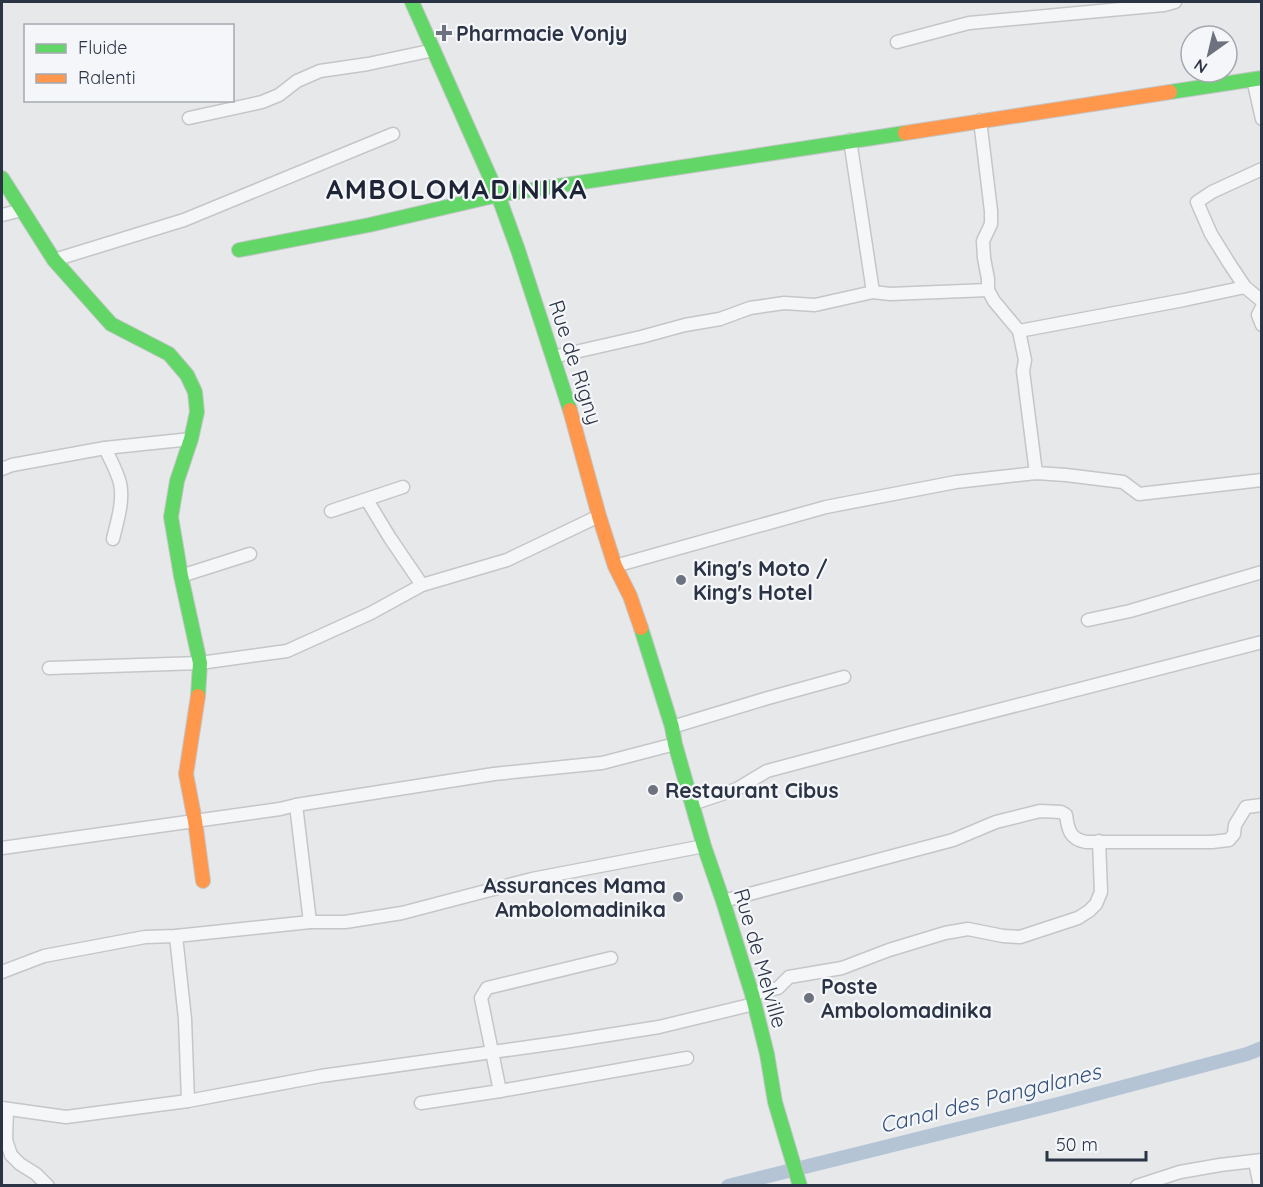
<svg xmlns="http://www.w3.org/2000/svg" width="1263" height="1187" font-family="Quicksand,sans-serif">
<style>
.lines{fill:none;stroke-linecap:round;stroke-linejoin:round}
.canal{stroke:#b4c4d5;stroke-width:14}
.street-casing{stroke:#c4c6c8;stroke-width:15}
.fast-casing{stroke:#c4c6c8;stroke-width:16}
.slow-casing{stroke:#c4c6c8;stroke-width:16}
.street{stroke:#f5f6f7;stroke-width:12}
.fast{stroke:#63d668;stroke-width:14}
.slow{stroke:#ff974d;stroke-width:14}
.poi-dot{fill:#6c737f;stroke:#f4f6f9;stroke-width:2}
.labels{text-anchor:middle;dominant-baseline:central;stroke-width:4.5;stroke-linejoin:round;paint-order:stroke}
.poi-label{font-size:21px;font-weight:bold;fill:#2b3445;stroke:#f4f6f9;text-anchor:start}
.street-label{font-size:21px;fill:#2b3445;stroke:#f4f6f9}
.water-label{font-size:22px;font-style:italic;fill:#34527a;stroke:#f4f6f9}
.district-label{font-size:27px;font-weight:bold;letter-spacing:1.5px;fill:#1d2536;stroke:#f4f6f9}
</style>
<rect width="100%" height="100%" fill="#e6e8ea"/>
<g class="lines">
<!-- canal -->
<path class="canal" d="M728 1186 1066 1102 1247 1054 1262 1048"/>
<!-- street casing -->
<g class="street-casing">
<g id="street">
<path d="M897 42 969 23 1164 5 1175 2"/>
<path d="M1253 79 1262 119"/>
<path d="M189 118 262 102 279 95 297 81 320 71 368 64 434 50"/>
<path d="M980 120 991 211V224L983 241 984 258 988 279V290L994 301 1019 331 1025 360 1023 371 1036 473"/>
<path d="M850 140 873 292"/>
<path d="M1262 169 1212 192 1197 202 1211 234 1229 263 1245 287 1262 301"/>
<path d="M2 215 22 210"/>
<path d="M54 260 184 220 393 134"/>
<path d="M1262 307 1258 315 1262 325"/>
<path d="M1019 331 1184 300 1245 287"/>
<path d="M553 357 641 337 685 325 720 319 750 308 784 303 815 305 873 292 890 294 988 290"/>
<path d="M105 448C110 459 117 471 120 483 124 501 117 522 113 539"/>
<path d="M2 469 12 465 105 448 191 439"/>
<path d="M367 500 390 538 422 585"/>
<path d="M331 511 403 487"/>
<path d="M615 566 826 507 956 482 1036 473 1066 475 1123 482 1139 494 1262 480"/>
<path d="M181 576 250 554"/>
<path d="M1088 620 1130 611 1262 572"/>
<path d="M49 668 200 663 287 651 371 613 422 585 507 560 599 516"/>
<path d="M672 727 768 698 844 677"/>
<path d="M692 804 737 789 767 771 913 732 1262 642"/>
<path d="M296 805 310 922"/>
<path d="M2 848 280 809 296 805 494 774 602 763 675 744"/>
<path d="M723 901 953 840 996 822 1040 811 1061 812 1066 815C1068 830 1070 839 1086 842H1212L1229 840 1234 834 1235 825 1246 807 1262 805"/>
<path d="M176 936 185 1019 188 1101"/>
<path d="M2 972 44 956 145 937 176 936 310 922H345L402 913 532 879 704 846"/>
<path d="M752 994 778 988 789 977 842 968 889 950 945 933 968 929 1003 936 1020 937 1078 918 1089 911 1096 904 1101 892 1099 841"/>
<path d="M500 1091 481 998 487 988 611 958"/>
<path d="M421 1103 500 1091 687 1058"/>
<path d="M2 1108 66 1117 188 1101 321 1076 564 1042 659 1027 754 1004"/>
<path d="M7 1109 6 1140 11 1155 20 1164 36 1174 48 1186"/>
<path d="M1255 1162 1260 1186"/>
<path d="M1137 1186 1180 1172 1220 1165 1262 1160"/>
</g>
</g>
<!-- fast casing -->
<g class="fast-casing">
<g id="fast">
<path d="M412 2 498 195 518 250 570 410"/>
<path d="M1170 92 1262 78"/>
<path d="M2 178 54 260 111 324 169 354 187 375 195 392 197 412 191 439 177 481 171 517 181 576 200 663 198 696"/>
<path d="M239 250 369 225 498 195 905 133"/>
<path d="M641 628 672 727 675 744 704 846 723 901 752 994 767 1054 775 1102 800 1186"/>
</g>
</g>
<!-- slow casing -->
<g class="slow-casing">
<g id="slow">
<path d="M905 133 1170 92"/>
<path d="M570 410 599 516 615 566 630 596 641 628"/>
<path d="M198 696 186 774 195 821 203 881"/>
</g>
</g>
<!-- street -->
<use href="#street" class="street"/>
<!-- fast -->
<use href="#fast" class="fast"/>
<!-- slow -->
<use href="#slow" class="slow"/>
</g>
<!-- markers -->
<g class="poi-dot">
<path d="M441 24h6v6h6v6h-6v6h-6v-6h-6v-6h6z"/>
<circle cx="681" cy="580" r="6"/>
<circle cx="653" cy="790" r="6"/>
<circle cx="678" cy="897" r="6"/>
<circle cx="809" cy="998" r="6"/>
</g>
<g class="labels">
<!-- poi labels -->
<g class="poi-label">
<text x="456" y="33">Pharmacie Vonjy</text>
<text x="693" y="568">King's Moto /<tspan x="693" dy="24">King's Hotel</tspan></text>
<text x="665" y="790">Restaurant Cibus</text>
<text x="666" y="885" text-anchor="end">Assurances Mama<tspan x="666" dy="24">Ambolomadinika</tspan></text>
<text x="821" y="986">Poste<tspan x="821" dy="24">Ambolomadinika</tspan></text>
</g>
<!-- street labels -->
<g class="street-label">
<text transform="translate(576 362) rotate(72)">Rue de Rigny</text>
<text transform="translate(761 958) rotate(74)">Rue de Melville</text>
</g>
<!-- water labels -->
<g class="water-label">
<text transform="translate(990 1098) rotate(-14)">Canal des Pangalanes</text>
</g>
<!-- district labels -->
<g class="district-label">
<text x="457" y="189">AMBOLOMADINIKA</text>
</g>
</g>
<!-- border -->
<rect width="1263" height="1187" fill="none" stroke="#2b3445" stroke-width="6"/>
<!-- legend -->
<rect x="24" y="24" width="210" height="78" fill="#f4f6f9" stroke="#a4a8b1" stroke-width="1.5"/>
<rect x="36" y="44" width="30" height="9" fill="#63d668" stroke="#a4a8b1" stroke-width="1.5"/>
<text x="78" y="54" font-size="18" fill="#2b3445">Fluide</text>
<rect x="36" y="74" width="30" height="9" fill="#ff974d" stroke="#a4a8b1" stroke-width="1.5"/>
<text x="78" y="84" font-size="18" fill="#2b3445">Ralenti</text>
<!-- north arrow -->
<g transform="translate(1209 54) rotate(214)"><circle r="28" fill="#f4f6f9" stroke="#a4a8b1" stroke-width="1.5"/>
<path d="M0-4.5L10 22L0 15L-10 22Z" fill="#6c737f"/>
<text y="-9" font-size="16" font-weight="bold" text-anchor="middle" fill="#2b3445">N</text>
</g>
<!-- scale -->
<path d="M1047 1151v9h99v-9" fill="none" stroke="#2b3445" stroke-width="3"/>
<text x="1056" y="1151" font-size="18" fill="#2b3445" stroke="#f4f6f9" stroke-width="4.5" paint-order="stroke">50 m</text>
</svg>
